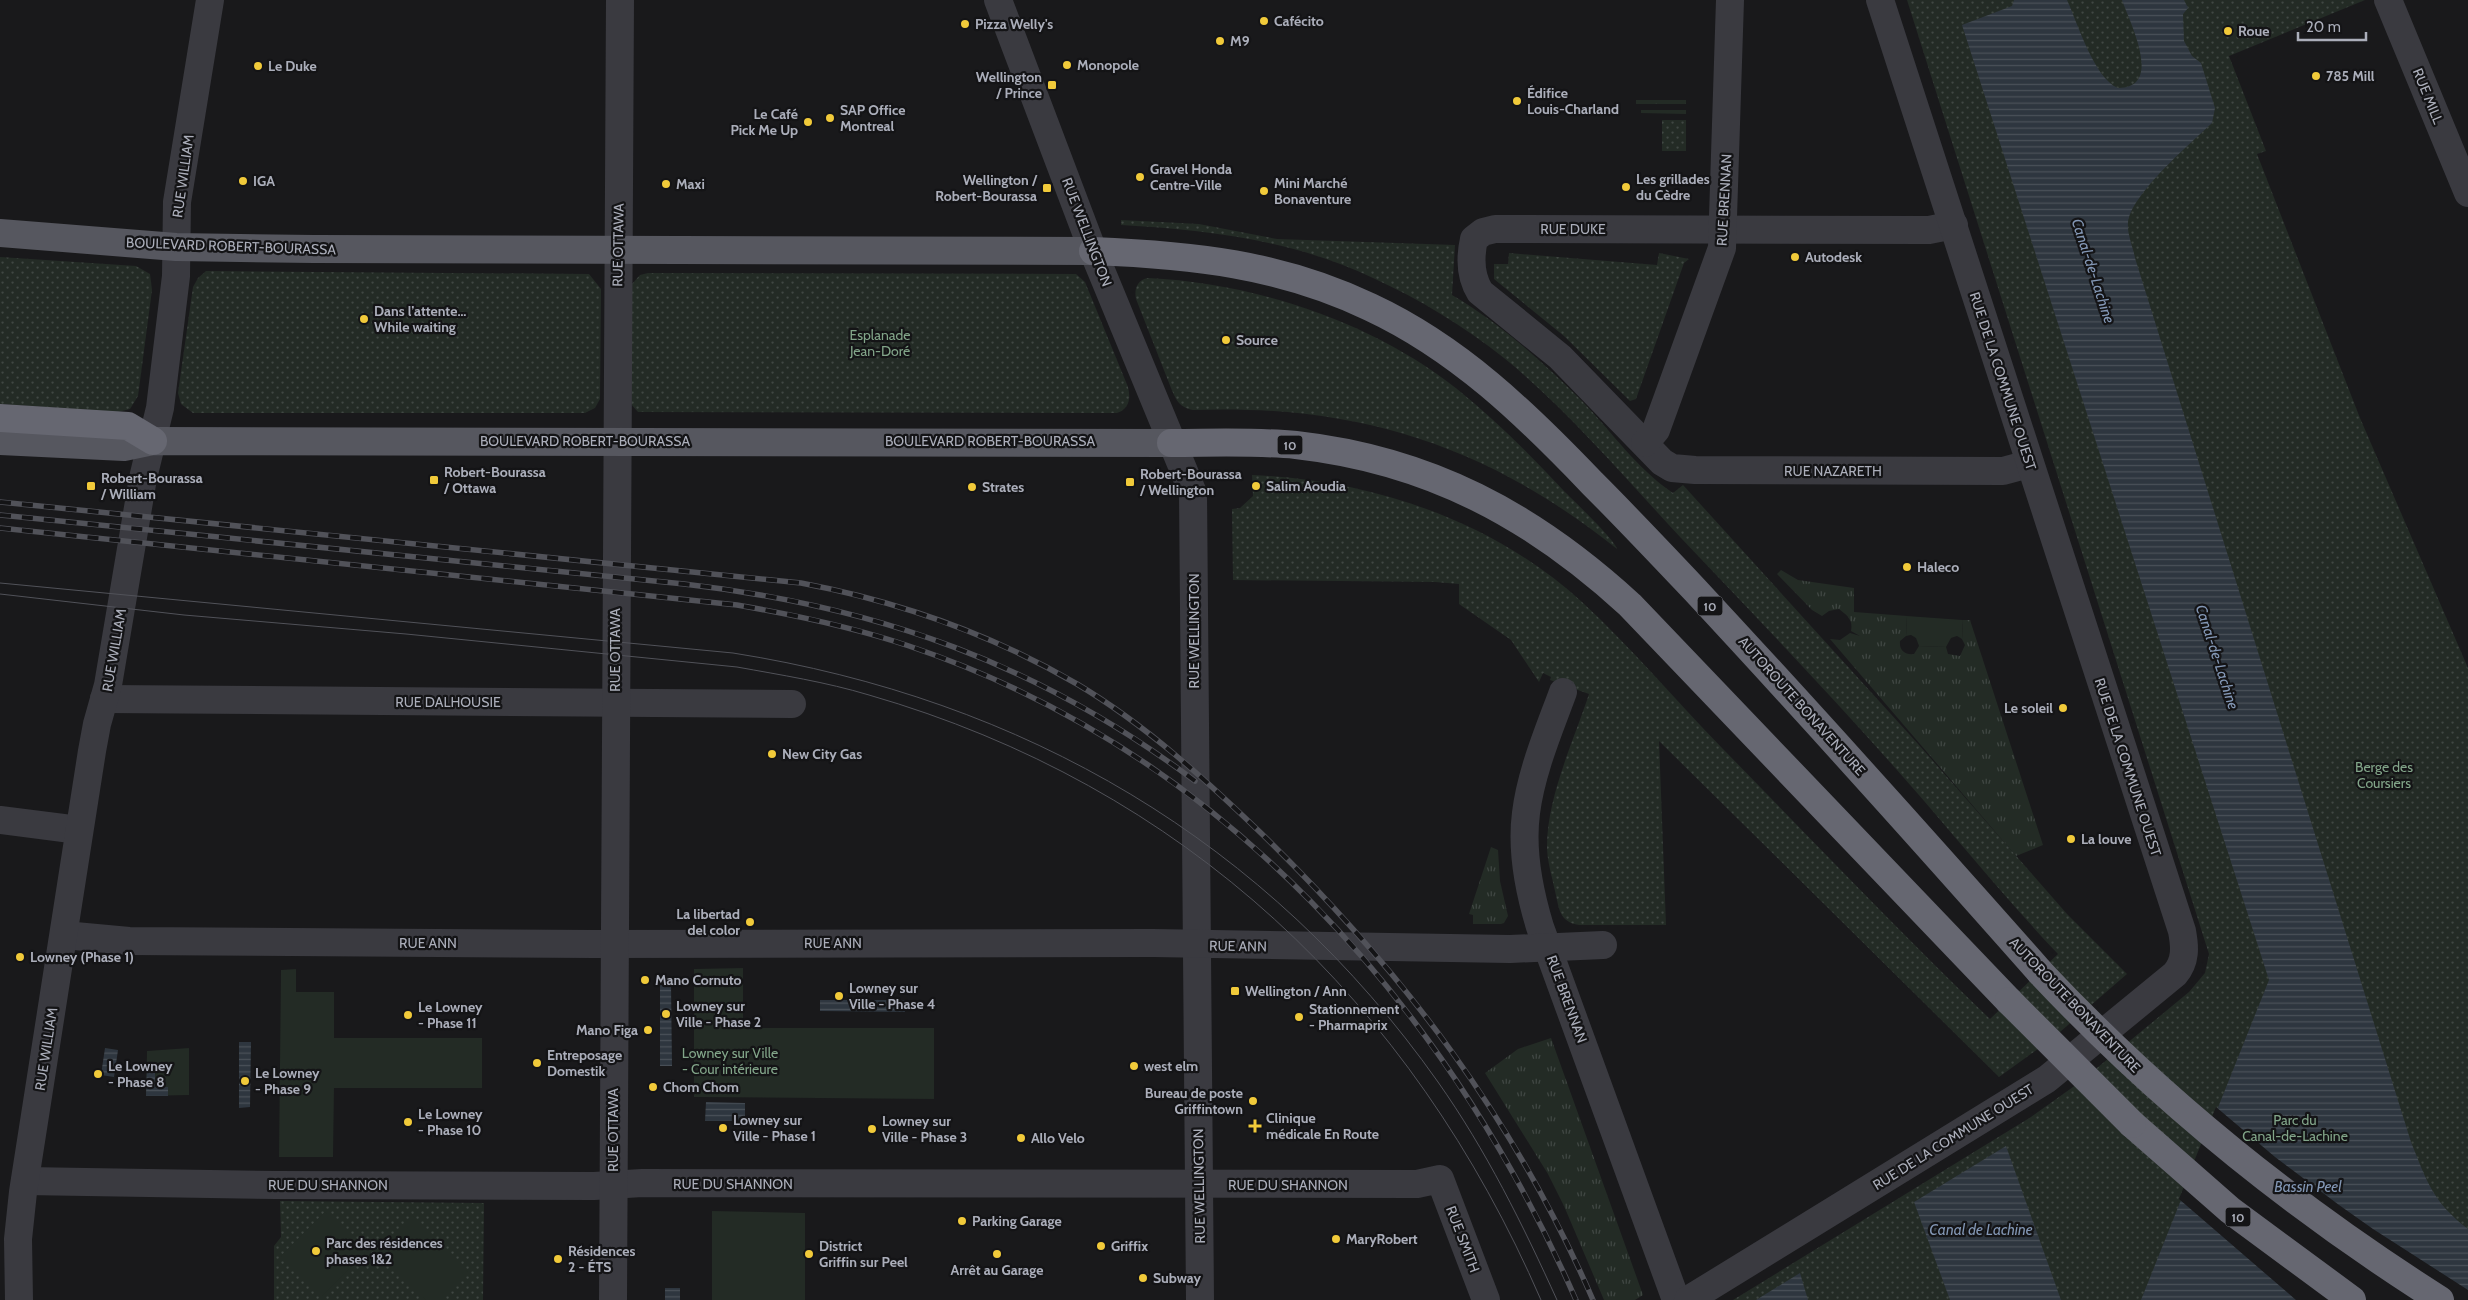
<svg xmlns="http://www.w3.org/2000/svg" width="2468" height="1300" font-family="Cabin,sans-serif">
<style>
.grass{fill:url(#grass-tufts)}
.park{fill:url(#park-dots)}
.garden{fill:#232b25}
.water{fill:url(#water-rules)}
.pier{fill:#19191b}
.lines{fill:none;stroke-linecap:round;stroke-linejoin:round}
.minor{stroke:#3a3a40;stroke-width:28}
.major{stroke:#56575f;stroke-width:28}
.highway{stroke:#666771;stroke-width:28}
.tram{stroke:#515259;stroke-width:1}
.rail-casing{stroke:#515259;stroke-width:5.5}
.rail{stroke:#141416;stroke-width:4;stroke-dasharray:11;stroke-linecap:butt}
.highway-bridge{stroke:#666771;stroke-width:28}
.poi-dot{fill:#f1ca3a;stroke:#141416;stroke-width:2}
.labels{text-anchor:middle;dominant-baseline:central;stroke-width:4.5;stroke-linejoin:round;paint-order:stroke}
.shield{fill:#141416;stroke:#7e8089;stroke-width:1}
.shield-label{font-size:12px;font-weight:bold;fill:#abaeba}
.poi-label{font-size:14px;font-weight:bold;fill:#abaeba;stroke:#141416;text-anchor:start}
.street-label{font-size:14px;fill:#abaeba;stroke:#141416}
.park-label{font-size:14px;fill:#82a589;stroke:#141416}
.water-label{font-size:15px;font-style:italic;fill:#8397b5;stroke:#141416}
</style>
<defs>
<pattern id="grass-tufts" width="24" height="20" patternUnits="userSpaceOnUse" patternTransform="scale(1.25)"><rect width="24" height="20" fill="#232b25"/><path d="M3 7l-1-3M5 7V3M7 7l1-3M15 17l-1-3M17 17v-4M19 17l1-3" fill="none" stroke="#404743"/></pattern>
<pattern id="park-dots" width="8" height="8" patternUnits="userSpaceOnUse" patternTransform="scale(1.25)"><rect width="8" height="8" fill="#232b25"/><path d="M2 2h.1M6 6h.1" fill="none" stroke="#404743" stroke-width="1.8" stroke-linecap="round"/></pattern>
<pattern id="water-rules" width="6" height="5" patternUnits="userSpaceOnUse" patternTransform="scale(1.25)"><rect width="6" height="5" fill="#2e363f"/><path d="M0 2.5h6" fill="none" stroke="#4a5159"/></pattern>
</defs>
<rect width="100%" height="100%" fill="#19191b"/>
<!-- grass -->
<g class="grass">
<rect x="1636" y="100" width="50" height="4"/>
<path d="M1641 110H1686V114L1641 113Z"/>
<path d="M1781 570 1798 580 1854 588V612L1907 616 1906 636 1900 641C1899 651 1905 655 1914 654L1919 646 1946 647 1948 654 1960 656 1965 645 1962 639 1963 620H1970L2043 845 2016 856 1830 639 1840 640 1850 633 1860 636 1851 631C1853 620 1848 616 1839 609L1829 611 1822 616 1812 610 1777 574Z"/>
<path d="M1491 847 1498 850 1500 881 1508 916 1504 923 1501 924H1473V915L1469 914Z"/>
<path d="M1551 1038 1643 1295 1635 1300H1604L1564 1206 1548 1174 1485 1073 1518 1049Z"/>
</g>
<!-- park -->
<g class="park">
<path d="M1907 0H2365L2229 56 2266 151 2257 154 2360 418 2468 668V1300H1733L2031 1117 2080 1082 2189 992 2205 973 2209 954Z"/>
<rect x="1662" y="120" width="24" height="31"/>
<path d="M1121 220 1199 224 1277 239 1455 245 1452 295C1500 323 1543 362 1582 401 1612 432 1637 469 1673 493L1683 485 1919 745 2067 914 2127 974 2053 1038 1999 1077 1659 741 1666 925H1579C1559 922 1559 908 1555 891 1552 876 1547 861 1547 846 1547 797 1574 740 1589 694L1550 680 1551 677 1543 673 1539 682 1511 640 1459 604V584L1435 582 1233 580 1232 509 1240 508 1253 496 1252 475C1372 480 1492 520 1582 602 1632 648 1676 701 1723 749 1812 840 1899 931 1990 1019L2058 954C2004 897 1955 836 1904 778 1832 696 1756 617 1681 538 1626 479 1566 408 1504 358 1464 326 1419 299 1373 278 1293 240 1208 230 1121 225Z"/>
<path d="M1509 253 1657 265 1659 253 1689 259 1684 263 1636 399 1630 401 1564 336 1494 279V264H1508Z"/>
<path d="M0 257 136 266 150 274 152 290 138 396 130 409 118 412 0 404Z"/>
<path d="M206 271 589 274 601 289 600 399 595 408 585 413H193L181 404 178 393 193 287 198 278Z"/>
<path d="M648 273 1076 274 1085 282 1128 387C1131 399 1129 409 1117 413L638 412 630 403 632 284 640 275Z"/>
<path d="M1148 278C1255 283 1373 322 1457 389 1496 420 1530 455 1564 491 1574 501 1615 540 1617 549 1488 446 1359 404 1193 410 1179 407 1176 400 1171 388L1136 299C1134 289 1137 280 1148 278Z"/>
<path d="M280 1201 484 1203 483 1300H274V1246L281 1237Z"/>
</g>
<!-- garden -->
<g class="garden">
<path d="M1907 616 1963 620 1962 639 1957 636 1951 638 1946 647 1919 646 1916 638 1911 635 1906 636Z"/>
<path d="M743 968V1022L747 1023 748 1028H934V1099L694 1097V969Z"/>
<path d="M296 969V992H334V1038H482V1088H334L333 1157H279L281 970Z"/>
<path d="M189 1048V1095L146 1096 147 1051Z"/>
<path d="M712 1211 805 1213V1300H712Z"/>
<path d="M325 1212 365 1253 322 1296 281 1256Z"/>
<path d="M413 1216 468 1272 439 1300H426L377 1250Z"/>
</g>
<!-- water -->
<g class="water">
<path d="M2014 0H2067C2078 24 2094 78 2118 88 2164 88 2130 23 2122 0H2184L2188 8 2183 14 2184 41 2192 56 2201 63 2215 108 2212 123C2191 143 2130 195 2128 223 2127 234 2133 247 2135 258L2411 1142C2427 1182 2433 1202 2468 1229V1300H2141L2269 980 1962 25 2012 6Z"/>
<path d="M660 984H671L672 1066H660Z"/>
<path d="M820 1000H905V1012L820 1011Z"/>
<path d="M239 1042H251L250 1107 239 1108Z"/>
<path d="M105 1048 118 1050 114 1077 101 1075Z"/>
<path d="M147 1065H155V1087H168V1096H146Z"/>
<path d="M706 1102 745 1103V1121H705Z"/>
<path d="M2006 1146 2061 1300H1950L1914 1202Z"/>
<path d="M1800 1273 1808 1300H1756Z"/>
<rect x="665" y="1288" width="15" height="12"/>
</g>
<!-- pier -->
<path class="pier" d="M2216 1107 2275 1157 2339 1205 2373 1229 2468 1290V1300H2296L2179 1199Z"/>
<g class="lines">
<!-- minor -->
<g class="minor">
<path d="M998 0 1093 251 1193 493 1200 1300"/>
<path d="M2388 0 2468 193"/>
<path d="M1954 225 1929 230 1495 229 1483 232 1474 239C1470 257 1470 276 1480 292L1560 357 1662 462 1672 468 1695 470 2003 471 2029 464"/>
<path d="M1645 443 1656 430 1722 248 1730 0"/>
<path d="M1563 692C1549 730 1531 772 1526 813 1521 851 1529 891 1540 927L1676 1300"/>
<path d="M104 699 792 704"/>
<path d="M0 820 79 830"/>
<path d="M64 935 129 941 595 944 1153 943 1510 949 1603 945"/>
<path d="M25 1181 276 1185 594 1186 642 1183 1417 1184 1440 1179 1486 1300"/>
<path d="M19 1300 18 1239 23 1192 92 751 97 724 108 685 143 478 160 408 176 276 177 202 210 0"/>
<path d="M613 1300 620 0"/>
<path d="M1688 1300 2047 1079 2175 974C2186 961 2185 947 2182 931L1880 0"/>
</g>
<!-- major -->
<g class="major">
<path d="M0 233 176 247 314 249 1093 251"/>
<path d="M0 441 124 447 153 441 1171 443"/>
</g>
<!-- highway -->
<g class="highway">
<path d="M1093 251C1192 255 1280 264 1370 307 1458 348 1526 414 1592 483 1627 518 1661 554 1695 590 1812 716 1926 843 2040 972"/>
<path d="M0 418 128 426 153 441"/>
<path d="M1171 443C1212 443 1255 441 1296 445 1429 460 1532 515 1630 605L2009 1001"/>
<path d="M2132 1124 2230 1210 2352 1300"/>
</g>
<!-- tram -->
<g class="tram">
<path d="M0 583 733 653C1024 699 1268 841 1438 1082 1486 1150 1523 1225 1557 1300"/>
<path d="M0 594 184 615 406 634 737 667C781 675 826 682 869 695 1184 786 1411 1000 1541 1300"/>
</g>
<!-- rail casing -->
<g class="rail-casing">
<g id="rail">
<path d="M0 502 801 583C897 601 993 635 1077 684 1146 725 1206 780 1263 835 1404 973 1514 1118 1593 1300"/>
<path d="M0 515 684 584C877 606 1039 664 1195 781"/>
<path d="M0 528 737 605C795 615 853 627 909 646 1221 751 1446 1004 1576 1300"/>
</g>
</g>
<!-- rail -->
<use href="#rail" class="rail"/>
<!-- highway-bridge -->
<g class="highway-bridge">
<path d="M2040 972C2159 1099 2293 1207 2440 1300"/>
<path d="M2009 1001 2132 1124"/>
</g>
</g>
<!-- markers -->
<g class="poi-dot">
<circle cx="1264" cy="21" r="5"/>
<circle cx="965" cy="24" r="5"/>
<circle cx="2228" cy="31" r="5"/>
<circle cx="1220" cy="41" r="5"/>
<circle cx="1067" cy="65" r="5"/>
<circle cx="258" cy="66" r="5"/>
<circle cx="2316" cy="76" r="5"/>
<rect x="1047" y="80" width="10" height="10" rx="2.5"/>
<circle cx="1517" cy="101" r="5"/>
<circle cx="830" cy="118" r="5"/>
<circle cx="808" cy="122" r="5"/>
<circle cx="1140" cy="177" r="5"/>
<circle cx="243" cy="181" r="5"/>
<circle cx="666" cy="184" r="5"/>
<circle cx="1626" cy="187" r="5"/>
<rect x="1042" y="183" width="10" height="10" rx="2.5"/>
<circle cx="1264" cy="191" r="5"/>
<circle cx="1795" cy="257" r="5"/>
<circle cx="364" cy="319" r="5"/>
<circle cx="1226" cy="340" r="5"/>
<rect x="429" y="475" width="10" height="10" rx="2.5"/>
<rect x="1125" y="477" width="10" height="10" rx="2.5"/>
<rect x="86" y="481" width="10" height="10" rx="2.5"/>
<circle cx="1256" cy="486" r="5"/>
<circle cx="972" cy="487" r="5"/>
<circle cx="1907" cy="567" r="5"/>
<circle cx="2063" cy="708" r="5"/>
<circle cx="772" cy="754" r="5"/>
<circle cx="2071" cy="839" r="5"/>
<circle cx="750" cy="922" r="5"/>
<circle cx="20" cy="957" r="5"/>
<circle cx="645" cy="980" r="5"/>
<rect x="1230" y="986" width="10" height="10" rx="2.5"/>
<circle cx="839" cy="996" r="5"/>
<circle cx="666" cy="1014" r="5"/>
<circle cx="408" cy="1015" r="5"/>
<circle cx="1299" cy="1017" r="5"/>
<circle cx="648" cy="1030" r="5"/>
<circle cx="537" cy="1063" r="5"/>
<circle cx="1134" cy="1066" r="5"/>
<circle cx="98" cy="1074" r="5"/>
<circle cx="245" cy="1081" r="5"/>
<circle cx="653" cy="1087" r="5"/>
<circle cx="1253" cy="1101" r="5"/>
<circle cx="408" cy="1122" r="5"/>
<path d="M1252.5 1118.5h5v5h5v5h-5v5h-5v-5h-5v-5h5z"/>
<circle cx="723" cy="1128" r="5"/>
<circle cx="872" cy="1129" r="5"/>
<circle cx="1021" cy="1138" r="5"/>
<circle cx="962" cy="1221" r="5"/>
<circle cx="1336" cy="1239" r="5"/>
<circle cx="1101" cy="1246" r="5"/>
<circle cx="316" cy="1251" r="5"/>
<circle cx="809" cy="1254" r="5"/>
<circle cx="997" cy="1254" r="5"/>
<circle cx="558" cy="1259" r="5"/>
<circle cx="1143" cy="1278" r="5"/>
</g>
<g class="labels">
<!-- shield labels -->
<g class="shield">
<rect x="1277.5" y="435.5" width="25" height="19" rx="4"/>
<rect x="1697.5" y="596.5" width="25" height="19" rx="4"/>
<rect x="2225.5" y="1207.5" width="25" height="19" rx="4"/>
</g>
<g class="shield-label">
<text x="1290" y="445">10</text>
<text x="1710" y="606">10</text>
<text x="2238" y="1217">10</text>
</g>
<!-- poi labels -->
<g class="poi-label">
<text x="1274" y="21">Cafécito</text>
<text x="975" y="24">Pizza Welly's</text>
<text x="2238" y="31">Roue</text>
<text x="1230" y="41">M9</text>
<text x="1077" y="65">Monopole</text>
<text x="268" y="66">Le Duke</text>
<text x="2326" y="76">785 Mill</text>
<text x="1042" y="77" text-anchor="end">Wellington<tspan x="1042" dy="16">/ Prince</tspan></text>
<text x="1527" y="93">Édifice<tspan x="1527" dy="16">Louis-Charland</tspan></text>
<text x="840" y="110">SAP Office<tspan x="840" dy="16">Montreal</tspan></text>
<text x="798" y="114" text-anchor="end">Le Café<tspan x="798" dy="16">Pick Me Up</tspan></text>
<text x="1150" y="169">Gravel Honda<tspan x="1150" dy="16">Centre-Ville</tspan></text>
<text x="1636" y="179">Les grillades<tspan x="1636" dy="16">du Cèdre</tspan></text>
<text x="1037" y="180" text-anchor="end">Wellington /<tspan x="1037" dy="16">Robert-Bourassa</tspan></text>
<text x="253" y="181">IGA</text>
<text x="1274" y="183">Mini Marché<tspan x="1274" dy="16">Bonaventure</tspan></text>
<text x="676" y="184">Maxi</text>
<text x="1805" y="257">Autodesk</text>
<text x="374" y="311">Dans l’attente…<tspan x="374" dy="16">While waiting</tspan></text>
<text x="1236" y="340">Source</text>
<text x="444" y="472">Robert-Bourassa<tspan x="444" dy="16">/ Ottawa</tspan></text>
<text x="1140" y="474">Robert-Bourassa<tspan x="1140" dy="16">/ Wellington</tspan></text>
<text x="101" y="478">Robert-Bourassa<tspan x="101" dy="16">/ William</tspan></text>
<text x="1266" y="486">Salim Aoudia</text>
<text x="982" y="487">Strates</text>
<text x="1917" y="567">Haleco</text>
<text x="2053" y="708" text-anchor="end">Le soleil</text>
<text x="782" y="754">New City Gas</text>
<text x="2081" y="839">La louve</text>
<text x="740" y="914" text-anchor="end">La libertad<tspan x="740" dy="16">del color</tspan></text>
<text x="30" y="957">Lowney (Phase 1)</text>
<text x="655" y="980">Mano Cornuto</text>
<text x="849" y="988">Lowney sur<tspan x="849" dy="16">Ville - Phase 4</tspan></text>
<text x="1245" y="991">Wellington / Ann</text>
<text x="676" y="1006">Lowney sur<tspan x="676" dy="16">Ville - Phase 2</tspan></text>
<text x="418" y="1007">Le Lowney<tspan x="418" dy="16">- Phase 11</tspan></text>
<text x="1309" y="1009">Stationnement<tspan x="1309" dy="16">- Pharmaprix</tspan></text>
<text x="638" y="1030" text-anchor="end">Mano Figa</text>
<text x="547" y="1055">Entreposage<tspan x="547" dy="16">Domestik</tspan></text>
<text x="108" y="1066">Le Lowney<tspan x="108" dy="16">- Phase 8</tspan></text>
<text x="1144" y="1066">west elm</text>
<text x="255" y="1073">Le Lowney<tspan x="255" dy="16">- Phase 9</tspan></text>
<text x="663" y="1087">Chom Chom</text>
<text x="1243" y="1093" text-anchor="end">Bureau de poste<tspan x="1243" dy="16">Griffintown</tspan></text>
<text x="418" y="1114">Le Lowney<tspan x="418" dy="16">- Phase 10</tspan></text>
<text x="1266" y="1118">Clinique<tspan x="1266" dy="16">médicale En Route</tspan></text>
<text x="733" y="1120">Lowney sur<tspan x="733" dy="16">Ville - Phase 1</tspan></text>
<text x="882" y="1121">Lowney sur<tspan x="882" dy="16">Ville - Phase 3</tspan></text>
<text x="1031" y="1138">Allo Velo</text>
<text x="972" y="1221">Parking Garage</text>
<text x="1346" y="1239">MaryRobert</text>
<text x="326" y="1243">Parc des résidences<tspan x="326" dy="16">phases 1&amp;2</tspan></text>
<text x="819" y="1246">District<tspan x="819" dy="16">Griffin sur Peel</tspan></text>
<text x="1111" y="1246">Griffix</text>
<text x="568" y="1251">Résidences<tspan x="568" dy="16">2 - ÉTS</tspan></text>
<text x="997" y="1270" text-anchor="middle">Arrêt au Garage</text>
<text x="1153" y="1278">Subway</text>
</g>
<!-- street labels -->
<g class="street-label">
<text transform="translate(2428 96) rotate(68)">RUE MILL</text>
<text transform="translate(183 176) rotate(-82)">RUE WILLIAM</text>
<text transform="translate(1724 200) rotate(-87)">RUE BRENNAN</text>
<text x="1573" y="229">RUE DUKE</text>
<text transform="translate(1087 232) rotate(69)">RUE WELLINGTON</text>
<text transform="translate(618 245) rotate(-89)">RUE OTTAWA</text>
<text transform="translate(231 246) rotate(2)">BOULEVARD ROBERT-BOURASSA</text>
<text transform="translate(2003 381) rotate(72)">RUE DE LA COMMUNE OUEST</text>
<text x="585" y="441">BOULEVARD ROBERT-BOURASSA</text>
<text x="990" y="441">BOULEVARD ROBERT-BOURASSA</text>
<text x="1833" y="471">RUE NAZARETH</text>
<text transform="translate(1194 631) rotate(-90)">RUE WELLINGTON</text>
<text transform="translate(114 650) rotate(-80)">RUE WILLIAM</text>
<text transform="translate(615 650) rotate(-90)">RUE OTTAWA</text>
<text x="448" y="702">RUE DALHOUSIE</text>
<text transform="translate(1802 706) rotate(48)">AUTOROUTE BONAVENTURE</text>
<text transform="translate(2128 767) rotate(72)">RUE DE LA COMMUNE OUEST</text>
<text x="428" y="943">RUE ANN</text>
<text x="833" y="943">RUE ANN</text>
<text transform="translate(1238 946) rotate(1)">RUE ANN</text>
<text transform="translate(1567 999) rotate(70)">RUE BRENNAN</text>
<text transform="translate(2075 1005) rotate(46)">AUTOROUTE BONAVENTURE</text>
<text transform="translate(46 1049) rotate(-81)">RUE WILLIAM</text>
<text transform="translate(613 1130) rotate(-90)">RUE OTTAWA</text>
<text transform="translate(1953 1137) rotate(-32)">RUE DE LA COMMUNE OUEST</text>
<text x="733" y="1184">RUE DU SHANNON</text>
<text x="328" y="1185">RUE DU SHANNON</text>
<text x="1288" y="1185">RUE DU SHANNON</text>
<text transform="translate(1199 1186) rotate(-91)">RUE WELLINGTON</text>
<text transform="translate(1463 1239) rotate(69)">RUE SMITH</text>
</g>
<!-- park labels -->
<g class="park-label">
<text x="880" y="335">Esplanade<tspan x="880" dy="16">Jean-Doré</tspan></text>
<text x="2384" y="767">Berge des<tspan x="2384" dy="16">Coursiers</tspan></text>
<text x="730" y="1053">Lowney sur Ville<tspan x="730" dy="16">- Cour intérieure</tspan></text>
<text x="2295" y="1120">Parc du<tspan x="2295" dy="16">Canal-de-Lachine</tspan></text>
</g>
<!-- water labels -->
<g class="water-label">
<text transform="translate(2093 271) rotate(72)">Canal-de-Lachine</text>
<text transform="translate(2217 657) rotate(72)">Canal-de-Lachine</text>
<text x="2308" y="1187">Bassin Peel</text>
<text x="1981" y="1230">Canal de Lachine</text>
</g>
</g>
<!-- scale -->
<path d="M2298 32v8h68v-8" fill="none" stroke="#abaeba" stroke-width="2.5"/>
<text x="2306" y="32" font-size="15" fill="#abaeba" stroke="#141416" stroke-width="4" paint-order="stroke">20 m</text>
</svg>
